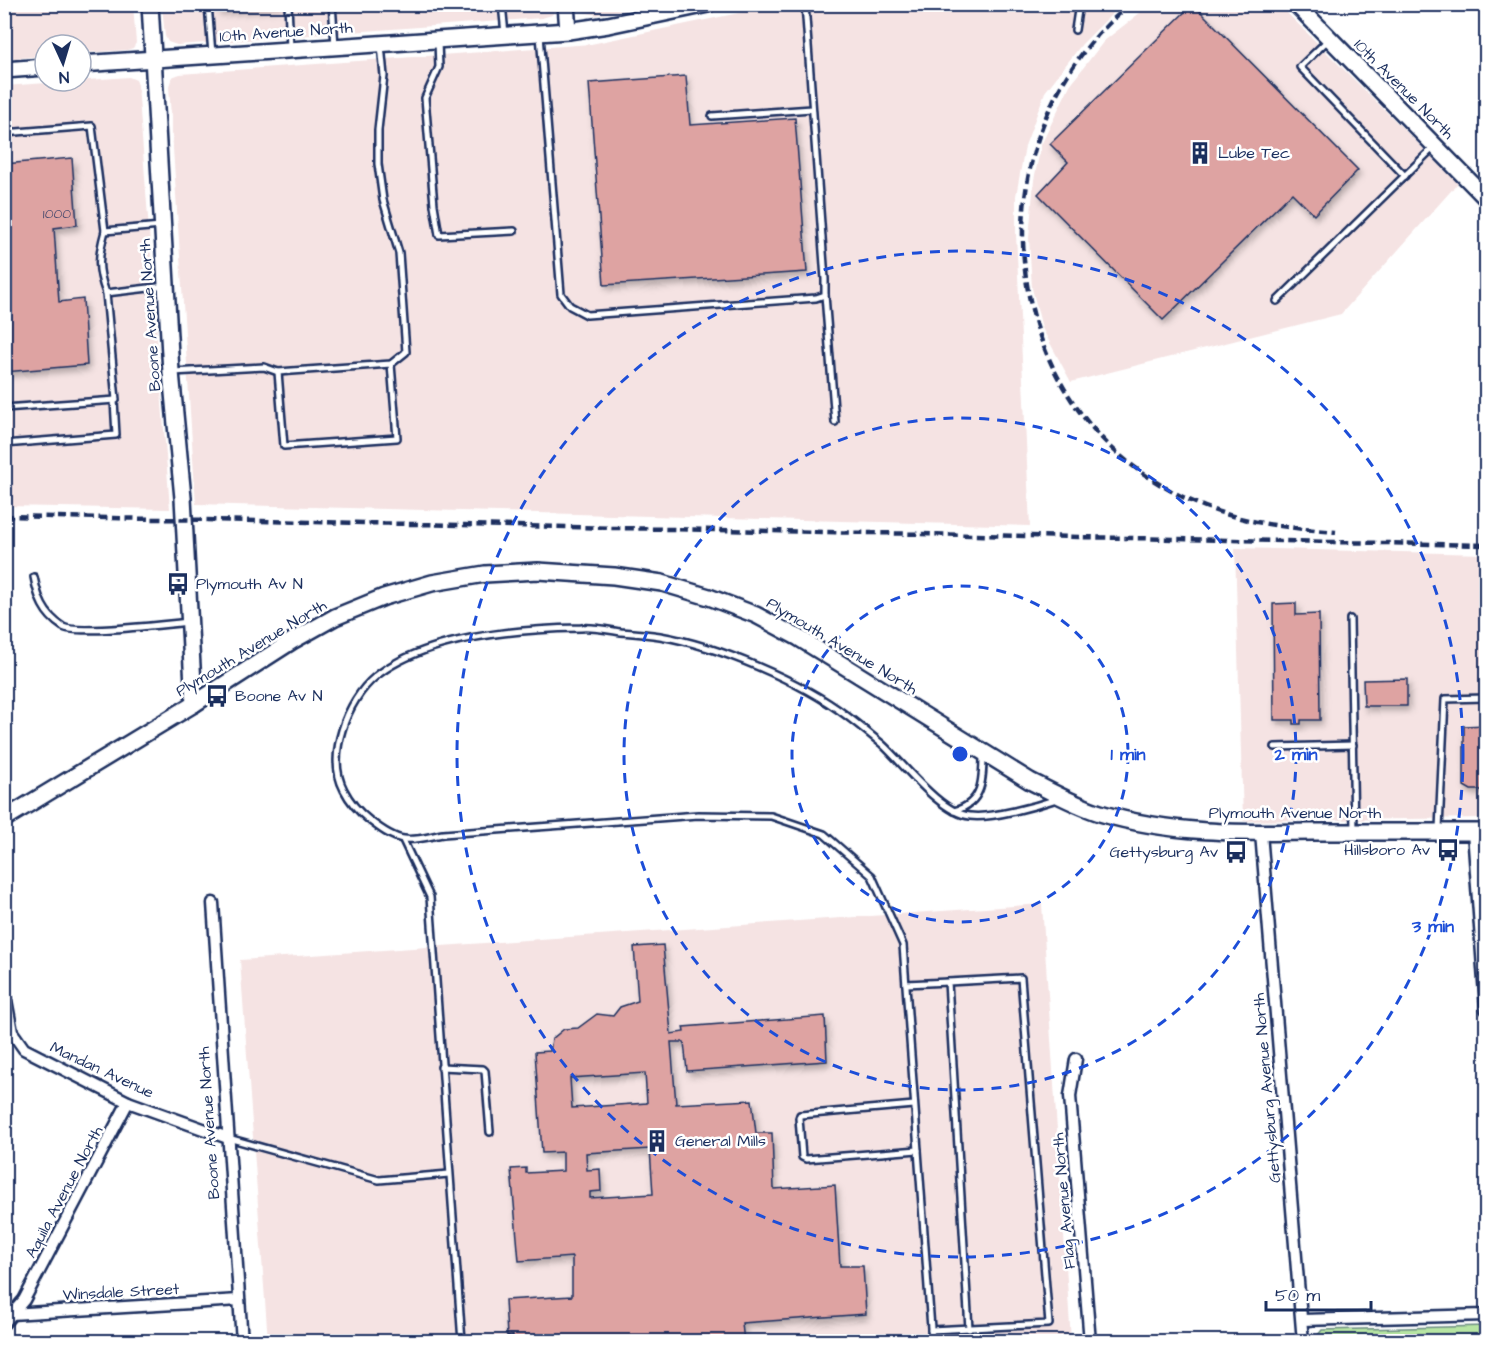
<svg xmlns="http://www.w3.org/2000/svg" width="1491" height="1346" font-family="'Architects Daughter',sans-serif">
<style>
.built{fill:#f5e3e3}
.green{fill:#b7e5a3;stroke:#698a80;stroke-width:1.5}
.building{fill:#dea3a2;stroke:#1b2f5e;stroke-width:1.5;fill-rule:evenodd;filter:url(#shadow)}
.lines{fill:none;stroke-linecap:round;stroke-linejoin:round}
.lane-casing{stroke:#1b2f5e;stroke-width:10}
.street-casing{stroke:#1b2f5e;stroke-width:15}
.secondary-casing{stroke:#1b2f5e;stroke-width:20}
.lane{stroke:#fff;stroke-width:5}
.street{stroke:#fff;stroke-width:10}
.secondary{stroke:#fff;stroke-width:15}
.rail{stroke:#1b2f5e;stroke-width:4.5;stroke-dasharray:9 4.5;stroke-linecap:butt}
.ring{fill:none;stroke:#1d4ed8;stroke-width:3;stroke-dasharray:10 8}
.labels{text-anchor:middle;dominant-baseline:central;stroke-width:5;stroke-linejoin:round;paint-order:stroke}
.number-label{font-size:14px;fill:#4c4c6f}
.street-label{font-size:16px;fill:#1b2f5e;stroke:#fff}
.poi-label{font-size:16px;fill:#1b2f5e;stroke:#fff;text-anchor:start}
.centre{fill:#1d4ed8;stroke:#fff;stroke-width:3}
.ring-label{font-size:18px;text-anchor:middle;font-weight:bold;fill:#1d4ed8;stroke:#fff;stroke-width:5;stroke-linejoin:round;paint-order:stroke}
</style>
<defs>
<filter id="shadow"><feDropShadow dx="2.5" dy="4.5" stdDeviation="3" flood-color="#0004"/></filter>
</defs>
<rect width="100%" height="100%" fill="#fff"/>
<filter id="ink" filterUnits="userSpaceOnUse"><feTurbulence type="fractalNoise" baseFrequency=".0167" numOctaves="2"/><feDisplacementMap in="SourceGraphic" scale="12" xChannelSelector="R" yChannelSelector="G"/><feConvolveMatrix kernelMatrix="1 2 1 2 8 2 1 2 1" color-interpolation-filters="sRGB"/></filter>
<g filter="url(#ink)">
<!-- built -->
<g class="built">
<path d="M5 4 133 5 136 43 133 48 127 50 81 53V45H45V56L5 59Z"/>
<path d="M162 5H557L552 15 542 18 177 45 168 42 165 36Z"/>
<path d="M579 5H647L597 15 584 12Z"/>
<path d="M777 5H1121L1082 44 1045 92 1025 146 1016 196V234L1030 526 196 504 169 86 172 77 180 74 591 44Z"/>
<path d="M1150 5H1279L1458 183 1341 314 1071 382 1042 328 1032 288 1029 238 1034 180 1041 145 1070 85 1104 41Z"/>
<path d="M129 77 136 80 138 85 170 509 5 506V86Z"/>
<path d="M1235 548 1486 554V818L1243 821Z"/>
<path d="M1042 904 1071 1341H268L240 960Z"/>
</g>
<!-- green -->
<path class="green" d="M1486 1326V1341H1313L1322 1330Z"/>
<!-- building -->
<g class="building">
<path d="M217 4H280V5L218 10Z"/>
<path d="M1193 4 1358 170 1314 215 1292 193 1163 320 1038 194 1068 162 1050 144Z"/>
<path d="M686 76 690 125 795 118 807 272 604 285 589 83Z"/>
<path d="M72 158 77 225 54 228 59 302 83 299 87 365 4 372V304H7L4 268V164Z"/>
<path d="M1296 603V615L1319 614 1320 720H1301V724H1293V720H1274L1273 604Z"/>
<path d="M1407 679V706H1364L1363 680Z"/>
<path d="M1486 725V790H1471L1464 786V726Z"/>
<path d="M663 945 671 1034 684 1032 683 1027 825 1016 827 1061 687 1071 684 1042H671L676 1104 752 1100 756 1133H772L774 1189 835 1185 840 1266H863L866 1314 742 1323 744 1342H513V1335L507 1336 505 1300 572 1296V1257L519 1261 511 1169 526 1168V1173L563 1171V1152L542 1153 535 1052 550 1051 552 1039 564 1029 578 1028 597 1014 613 1016 620 1007 638 1001 634 947ZM645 1073 647 1103 572 1108 570 1078ZM650 1149 653 1194 590 1198V1192L601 1191 600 1169 587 1170 586 1153Z"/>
</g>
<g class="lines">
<!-- lane casing -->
<g class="lane-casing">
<g id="lane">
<path d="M208 4 212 54"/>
<path d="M288 4 290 48"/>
<path d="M332 4 335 45"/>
<path d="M502 4 505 34"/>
<path d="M1075 30 1079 4"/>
<path d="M540 35 561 294 570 306 587 315 816 298 825 295V279L805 4"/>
<path d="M1329 39 1300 67 1405 176"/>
<path d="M438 42 439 67 425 98 434 205 439 235 514 231"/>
<path d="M712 116 812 109"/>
<path d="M4 133 92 126 105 231 161 226"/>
<path d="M105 231C98 256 97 269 106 293"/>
<path d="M825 295 835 422"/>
<path d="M1277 301 1434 147"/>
<path d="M173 372 264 367 278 372 391 364 406 352 399 253 383 200 378 164V130L384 76 381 45"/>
<path d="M278 372 284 446 397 438 391 364"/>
<path d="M4 408 116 400 106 293 166 286"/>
<path d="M4 444 116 435 114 400"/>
<path d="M34 577C38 598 43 614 63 627 77 635 168 624 189 622"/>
<path d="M1350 619 1354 830"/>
<path d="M1275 747 1353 745"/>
<path d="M954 811C983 803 983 780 983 754"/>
<path d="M1439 829 1445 699 1486 698"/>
<path d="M403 840 430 897 462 1342"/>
<path d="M906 984 948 982"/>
<path d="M441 1067 483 1069 485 1071 490 1132"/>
<path d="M914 1105 800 1115 799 1118 802 1157 806 1159 918 1150"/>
<path d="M228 1138 379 1180 449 1174"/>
<path d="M931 1330 1049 1324 1021 978 948 982 969 1329"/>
<path d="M932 1342 903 945 872 876 824 834 771 816 698 815 443 834C431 836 416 841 404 839 392 838 378 827 369 820 359 812 350 802 344 790 326 756 347 700 375 677 424 636 519 629 581 628 594 627 608 630 621 632 634 633 647 634 660 636 718 646 801 681 847 716 859 725 871 735 882 744 904 764 940 813 970 816 991 819 1036 806 1057 799"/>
</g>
</g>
<!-- street casing -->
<g class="street-casing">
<g id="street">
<path d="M1473 832 1486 1009"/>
<path d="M1261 833 1303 1342"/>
<path d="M213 903 242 1342"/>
<path d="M4 989 12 1032 24 1049 128 1102 228 1138"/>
<path d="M1076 1059 1070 1096 1090 1342"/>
<path d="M11 1314 239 1300"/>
<path d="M1302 1320 1486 1315"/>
<path d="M4 1323 24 1300 128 1102"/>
</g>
</g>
<!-- secondary casing -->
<g class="secondary-casing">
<g id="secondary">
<path d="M150 4 171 372 183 498 194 704"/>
<path d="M566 4 568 31"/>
<path d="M1296 4 1486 198"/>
<path d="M81 64 568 31 608 25 708 4"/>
<path d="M4 70 45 67"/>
<path d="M4 819 194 704 292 641 335 617 384 597 432 583 485 574 538 571 614 576 662 583 709 597 756 615 799 638 1030 781C1052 792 1075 805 1100 813 1172 835 1248 833 1322 832 1377 832 1432 832 1486 832"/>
</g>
</g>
<!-- lane -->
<use href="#lane" class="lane"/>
<!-- street -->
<use href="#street" class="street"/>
<!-- secondary -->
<use href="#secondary" class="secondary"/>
<!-- rail -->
<g class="rail">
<path d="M1131 4C981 122 988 370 1147 476 1209 518 1264 526 1336 532"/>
<path d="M4 516 1486 545"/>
</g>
</g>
</g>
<!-- distance rings -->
<g class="ring">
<circle cx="960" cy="754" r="168"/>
<circle cx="960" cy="754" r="336"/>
<circle cx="960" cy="754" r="503"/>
</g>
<!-- icons -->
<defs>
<g id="building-bare" transform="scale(1.8)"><path d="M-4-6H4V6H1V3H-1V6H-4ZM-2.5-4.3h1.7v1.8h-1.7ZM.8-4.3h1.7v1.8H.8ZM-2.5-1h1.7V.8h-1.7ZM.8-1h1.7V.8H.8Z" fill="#1b2f5e" stroke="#fff" stroke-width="2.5" paint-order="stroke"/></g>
<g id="bus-bare" transform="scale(1.8)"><path d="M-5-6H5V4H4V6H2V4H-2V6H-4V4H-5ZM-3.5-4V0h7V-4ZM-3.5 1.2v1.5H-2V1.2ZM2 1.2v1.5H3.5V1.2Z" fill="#1b2f5e" stroke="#fff" stroke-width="2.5" paint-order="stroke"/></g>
</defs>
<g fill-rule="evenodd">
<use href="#building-bare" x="1200" y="153"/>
<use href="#bus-bare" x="178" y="584"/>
<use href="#bus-bare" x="217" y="696"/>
<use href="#bus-bare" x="1448" y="850"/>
<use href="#bus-bare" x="1236" y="852"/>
<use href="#building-bare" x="657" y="1141"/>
</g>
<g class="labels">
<!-- number labels -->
<g class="number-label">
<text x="57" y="214">1000</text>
</g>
<!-- street labels -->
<g class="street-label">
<text transform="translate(286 32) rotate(-4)">10th Avenue North</text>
<text transform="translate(1404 89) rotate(45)">10th Avenue North</text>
<text transform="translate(150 315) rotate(-94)">Boone Avenue North</text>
<text transform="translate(842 646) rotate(31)">Plymouth Avenue North</text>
<text transform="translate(251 648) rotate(-31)">Plymouth Avenue North</text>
<text x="1295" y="813">Plymouth Avenue North</text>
<text transform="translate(102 1070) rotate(25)">Mandan Avenue</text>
<text transform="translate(1267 1088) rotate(-95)">Gettysburg Avenue North</text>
<text transform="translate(209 1123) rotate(-94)">Boone Avenue North</text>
<text transform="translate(64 1192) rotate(-62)">Aquila Avenue North</text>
<text transform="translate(1064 1201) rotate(-95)">Flag Avenue North</text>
<text transform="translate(121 1292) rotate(-3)">Winsdale Street</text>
</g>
<!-- poi labels -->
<g class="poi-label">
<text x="1218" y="153">Lube Tec</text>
<text x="196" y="584">Plymouth Av N</text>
<text x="235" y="696">Boone Av N</text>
<text x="1430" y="850" text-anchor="end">Hillsboro Av</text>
<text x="1218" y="852" text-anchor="end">Gettysburg Av</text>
<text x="675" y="1141">General Mills</text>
</g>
</g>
<circle cx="960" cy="754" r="9" class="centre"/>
<g class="ring-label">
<text x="1128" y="760">1 min</text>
<text x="1296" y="760">2 min</text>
<text x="1433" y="932">3 min</text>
</g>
<!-- margin -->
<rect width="1491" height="1346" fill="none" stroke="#fff" stroke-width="24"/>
<rect x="12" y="12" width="1467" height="1322" fill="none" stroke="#1b2f5e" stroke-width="2" filter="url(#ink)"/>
<!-- north arrow -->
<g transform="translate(63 63) rotate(176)"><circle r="28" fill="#ffffff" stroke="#a4acbf" stroke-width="1.5"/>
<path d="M0-4.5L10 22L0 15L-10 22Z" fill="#1b2f5e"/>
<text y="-9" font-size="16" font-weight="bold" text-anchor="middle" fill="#1b2f5e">N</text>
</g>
<!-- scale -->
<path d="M1266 1301v9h105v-9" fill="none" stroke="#1b2f5e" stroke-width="3"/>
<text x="1275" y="1301" font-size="18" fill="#1b2f5e" stroke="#ffffff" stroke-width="4.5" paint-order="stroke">50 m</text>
</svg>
